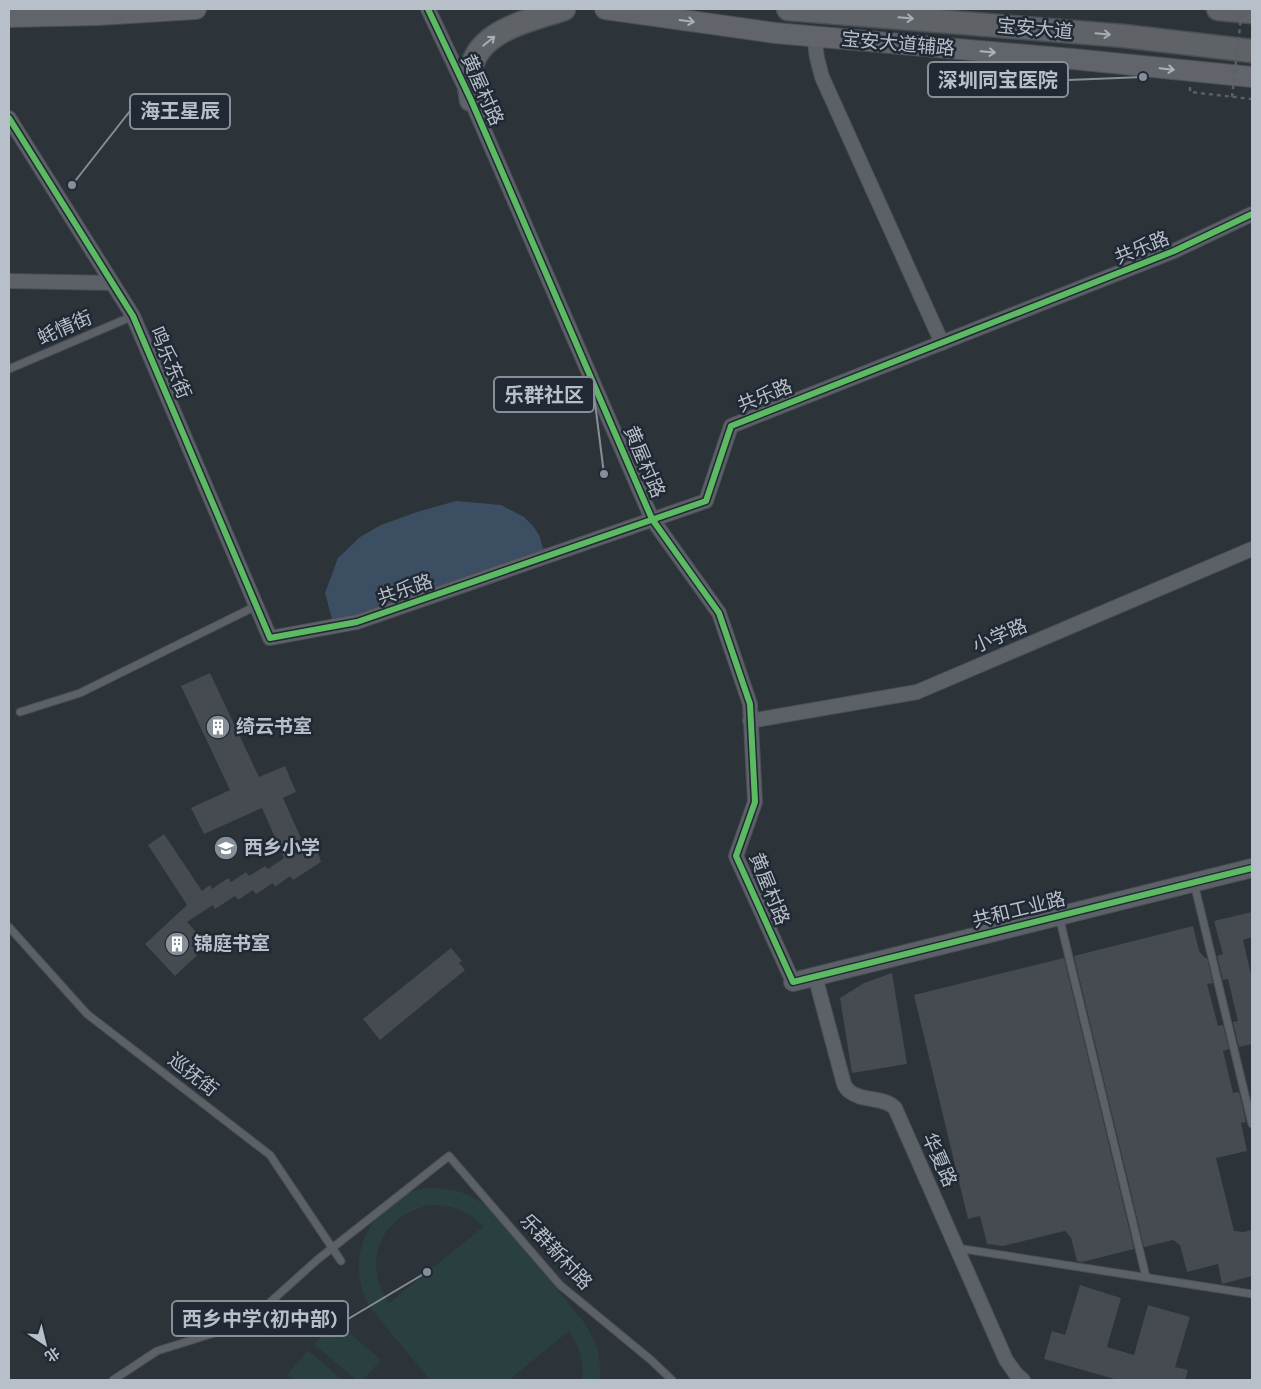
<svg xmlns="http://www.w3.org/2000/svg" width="1261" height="1389" font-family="Karla,'Noto Sans SC',sans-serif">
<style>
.green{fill:#2a3f3f;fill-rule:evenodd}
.water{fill:#3c4f62}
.building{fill:#454b51}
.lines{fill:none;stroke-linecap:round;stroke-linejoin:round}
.service-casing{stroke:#4a4f54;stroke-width:9}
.minor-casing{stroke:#4a4f54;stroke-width:16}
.tertiary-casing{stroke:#4a4f54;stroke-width:20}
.secondary-casing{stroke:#4a4f54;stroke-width:22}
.primary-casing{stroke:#4a4f56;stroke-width:25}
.path{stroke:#5a6064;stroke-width:2.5;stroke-dasharray:4 4;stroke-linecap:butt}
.service{stroke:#5c6067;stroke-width:7}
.minor{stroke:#5c6067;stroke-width:14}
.tertiary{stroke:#5c6067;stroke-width:18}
.secondary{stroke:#61656b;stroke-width:20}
.primary{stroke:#5f6368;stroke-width:22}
.path-bridge{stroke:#5a6064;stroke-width:2.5;stroke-dasharray:4 4;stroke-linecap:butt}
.cycleway-casing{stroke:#202934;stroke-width:9}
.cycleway{stroke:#5cba63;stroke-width:6}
.oneway{stroke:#a5adb6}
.oneway2{stroke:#aab2bb}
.labels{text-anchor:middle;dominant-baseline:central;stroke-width:5;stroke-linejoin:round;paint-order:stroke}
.street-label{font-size:19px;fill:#b7bfc9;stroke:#202934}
.poi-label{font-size:19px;font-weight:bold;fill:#b7bfc9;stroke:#202934;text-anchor:start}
.leader{fill:none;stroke:#868e97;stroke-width:2}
.callout-dot{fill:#868e97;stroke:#202934;stroke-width:2}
.callout{fill:#202934;stroke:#868e97;stroke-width:2}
.callout-label{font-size:20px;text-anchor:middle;font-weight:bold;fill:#b7bfc9}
</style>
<rect width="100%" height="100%" fill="#2c3339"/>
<!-- green -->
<g class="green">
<path d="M429 1188C458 1188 476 1195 496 1215L583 1321C595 1339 603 1358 599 1380H582C585 1362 579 1346 569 1331L509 1380H430C417 1364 404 1349 391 1333 383 1323 374 1314 368 1303 347 1264 364 1218 400 1197 409 1191 419 1190 429 1188ZM431 1205C452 1205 470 1211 483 1227L389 1303C361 1261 381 1215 431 1205Z"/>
<path d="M335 1320 381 1360 363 1380H356L314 1344Z"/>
<path d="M308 1350 342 1380H294L287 1375Z"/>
</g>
<!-- water -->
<path class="water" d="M456 501 501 505 524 517 533 526 539 535 544 551 353 616 332 619 325 593 338 558 360 537 381 525 417 512Z"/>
<!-- building -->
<g class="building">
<path d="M210 673 259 777 285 766 296 792 283 798 304 845 314 839 321 862 293 880 290 876 275 887 273 883 256 894 253 890 238 900 235 896 215 909 213 905 187 922 208 945 175 976 145 944 187 905 148 845 164 834 202 891 210 885 212 889 228 878 231 882 246 872 249 876 265 866 268 869 284 858 262 808 204 834 191 808 230 790 181 686Z"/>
<path d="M1252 912V937L1243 940 1252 979V1044L1239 1047 1233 1022 1238 1021 1228 979 1223 980 1217 956 1223 954 1214 921Z"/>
<path d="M1193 926 1199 951 1205 958H1207L1213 983 1207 984 1218 1026 1223 1025 1229 1049 1223 1051 1233 1093 1239 1092 1246 1122 1241 1123 1247 1151 1216 1158 1234 1231 1243 1232 1252 1230V1276L1222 1284 1218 1264 1187 1272 1180 1245 1173 1240 1144 1247 1074 956Z"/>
<path d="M451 948 462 961 459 963 465 970 380 1040 363 1019Z"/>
<path d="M1064 958 1134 1249 1082 1262 1077 1261 1071 1238 1065 1231 1003 1246 987 1244 980 1216 968 1219 914 995Z"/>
<path d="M892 973 907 1064 852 1073 840 998 864 983Z"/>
<path d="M1080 1285 1121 1298 1107 1347 1134 1355 1148 1305 1190 1317 1175 1367 1188 1370 1185 1380H1118L1044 1359 1052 1331 1065 1335Z"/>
</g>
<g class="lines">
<!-- service casing -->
<g class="service-casing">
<g id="service">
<path d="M9 369 133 316"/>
<path d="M20 712 80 693 256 606"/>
<path d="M1194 883 1252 1124"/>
<path d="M1059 916 1146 1277"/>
<path d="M9 927 87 1014 270 1155 341 1261"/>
<path d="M957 1248 1252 1294"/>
<path d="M113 1380 157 1351 243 1324 257 1314 317 1260 449 1156 560 1285 651 1360 672 1380"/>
</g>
</g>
<!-- minor casing -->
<g class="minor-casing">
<g id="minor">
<path d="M428 9 471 100 652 519 719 613 750 704 755 802 736 856 793 982"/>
<path d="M814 36 817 58 822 77 942 343"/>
<path d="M9 118 133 316 270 638 357 622 706 501 731 426 1174 251 1252 214"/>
<path d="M9 281 112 283"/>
<path d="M750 721 917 692 1252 549"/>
<path d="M815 976 844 1084C845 1087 847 1089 849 1091 862 1102 883 1096 895 1108L1006 1360 1016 1374 1023 1380"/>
</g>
</g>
<!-- tertiary casing -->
<g class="tertiary-casing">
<path id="tertiary" d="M793 982 1252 868"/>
</g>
<!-- secondary casing -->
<g class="secondary-casing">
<g id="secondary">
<path d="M605 9 775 33 1073 59 1252 77"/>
<path d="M9 17 98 15 196 9"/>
</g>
</g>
<!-- primary casing -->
<g class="primary-casing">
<g id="primary">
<path d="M788 9 1124 36 1252 51"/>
<path d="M1218 9 1252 12"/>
<path d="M471 100C459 35 515 25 564 9"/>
</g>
</g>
<!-- path -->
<path class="path" d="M1190 87V92L1252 99"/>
<!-- service -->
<use href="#service" class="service"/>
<!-- minor -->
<use href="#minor" class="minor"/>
<!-- tertiary -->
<use href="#tertiary" class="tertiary"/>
<!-- secondary -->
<use href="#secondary" class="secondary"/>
<!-- primary -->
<use href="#primary" class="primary"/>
<!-- path-bridge -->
<path class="path-bridge" d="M1232 97 1242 9"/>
<!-- cycleway casing -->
<g class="cycleway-casing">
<g id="cycleway">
<path d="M428 9 471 100 652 519 719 613 750 704 755 802 736 856 793 982 1252 868"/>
<path d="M9 118 133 316 270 638 357 622 706 501 731 426 1174 251 1252 214"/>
</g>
</g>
<!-- cycleway -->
<use href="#cycleway" class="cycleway"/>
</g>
<!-- one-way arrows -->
<defs><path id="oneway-shaft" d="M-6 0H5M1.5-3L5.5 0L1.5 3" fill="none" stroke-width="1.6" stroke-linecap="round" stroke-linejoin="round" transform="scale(1.25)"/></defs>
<g class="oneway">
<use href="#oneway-shaft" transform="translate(906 18) rotate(5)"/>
<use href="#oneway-shaft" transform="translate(1103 34) rotate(5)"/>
<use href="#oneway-shaft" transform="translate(489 41) rotate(-39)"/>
</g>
<g class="oneway2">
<use href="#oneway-shaft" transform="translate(687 21) rotate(8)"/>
<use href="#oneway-shaft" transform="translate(988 52) rotate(5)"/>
<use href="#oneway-shaft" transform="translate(1167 69) rotate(6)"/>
</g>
<!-- icons -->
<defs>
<g id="building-disc" transform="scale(1.25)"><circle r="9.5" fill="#868e97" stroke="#202934"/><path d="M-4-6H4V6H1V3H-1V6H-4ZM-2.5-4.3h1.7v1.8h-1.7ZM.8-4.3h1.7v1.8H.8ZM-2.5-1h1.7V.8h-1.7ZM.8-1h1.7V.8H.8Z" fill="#fff"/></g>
<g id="school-disc" transform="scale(1.25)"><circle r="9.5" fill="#868e97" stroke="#202934"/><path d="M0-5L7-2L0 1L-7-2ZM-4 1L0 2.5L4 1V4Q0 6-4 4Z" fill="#fff"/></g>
</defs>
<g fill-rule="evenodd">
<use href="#building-disc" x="218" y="727"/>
<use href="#school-disc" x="226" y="848"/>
<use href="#building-disc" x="177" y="944"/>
</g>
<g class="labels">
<!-- street labels -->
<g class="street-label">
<text transform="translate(1035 29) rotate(5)">宝安大道</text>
<text transform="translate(898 44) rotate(5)">宝安大道辅路</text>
<text transform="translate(482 90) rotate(66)">黄屋村路</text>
<text transform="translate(1142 248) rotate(-22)">共乐路</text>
<text transform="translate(65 328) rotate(-23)">蚝情街</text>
<text transform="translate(170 363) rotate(67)">鸣乐东街</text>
<text transform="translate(765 396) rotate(-22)">共乐路</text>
<text transform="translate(644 462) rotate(67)">黄屋村路</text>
<text transform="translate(405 590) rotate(-19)">共乐路</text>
<text transform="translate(1000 636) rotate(-23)">小学路</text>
<text transform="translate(769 889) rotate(68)">黄屋村路</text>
<text transform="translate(1019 910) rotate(-14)">共和工业路</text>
<text transform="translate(193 1075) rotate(38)">巡抚街</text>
<text transform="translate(939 1160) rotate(66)">华夏路</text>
<text transform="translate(556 1252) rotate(47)">乐群新村路</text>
</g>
<!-- poi labels -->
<g class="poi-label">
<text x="236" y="727">绮云书室</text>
<text x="244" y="848">西乡小学</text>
<text x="194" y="944">锦庭书室</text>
</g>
</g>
<!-- callouts -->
<path class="leader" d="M1143 77L1068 80M72 185L130 111M604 474L594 395M427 1272L348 1319"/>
<g class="callout-dot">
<circle cx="1143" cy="77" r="5"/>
<circle cx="72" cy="185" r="5"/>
<circle cx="604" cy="474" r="5"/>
<circle cx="427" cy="1272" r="5"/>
</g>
<g class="callout">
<rect x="928" y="62" width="140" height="35" rx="5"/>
<rect x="130" y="94" width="100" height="35" rx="5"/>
<rect x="494" y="377" width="100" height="35" rx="5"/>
<rect x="172" y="1301" width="176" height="35" rx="5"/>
</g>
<g class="callout-label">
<text x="998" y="87">深圳同宝医院</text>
<text x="180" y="118">海王星辰</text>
<text x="544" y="402">乐群社区</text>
<text x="260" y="1326">西乡中学(初中部)</text>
</g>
<!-- border -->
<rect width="1261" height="1389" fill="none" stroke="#b7bfc9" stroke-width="20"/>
<!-- north arrow -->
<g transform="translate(45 1344) rotate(145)" stroke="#202934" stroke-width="4" paint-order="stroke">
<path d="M0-4L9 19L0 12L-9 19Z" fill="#b7bfc9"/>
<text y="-8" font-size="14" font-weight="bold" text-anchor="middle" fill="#b7bfc9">北</text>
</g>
</svg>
